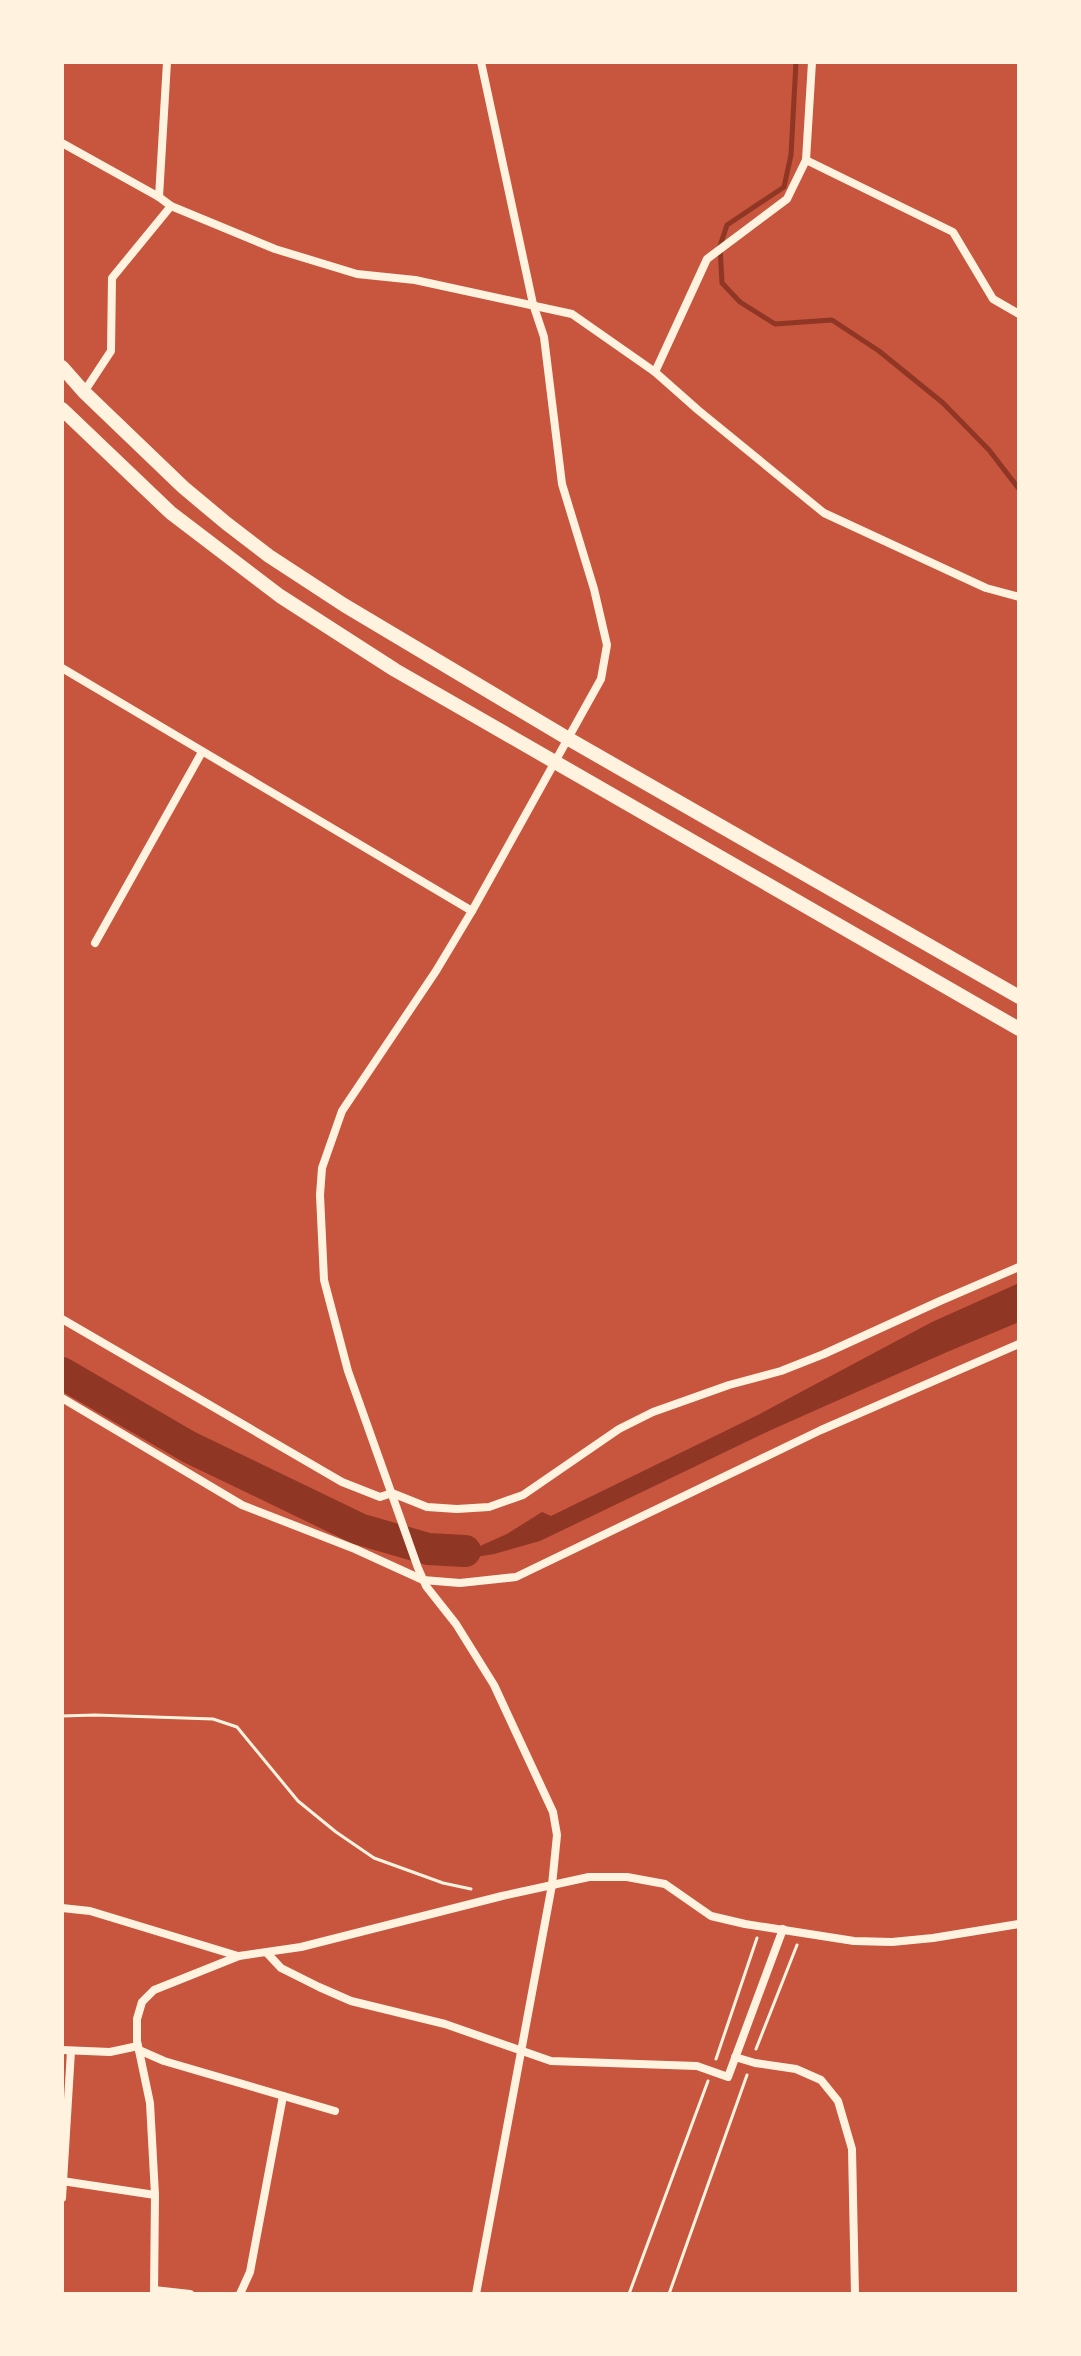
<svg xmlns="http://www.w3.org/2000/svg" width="1081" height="2356" font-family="'Sofia Sans Condensed',sans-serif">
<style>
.water{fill:#8f3625}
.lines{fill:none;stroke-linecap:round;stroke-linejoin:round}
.stream{stroke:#8f3625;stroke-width:5}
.river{stroke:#8f3625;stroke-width:32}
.path{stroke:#fff3e0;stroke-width:3}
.minor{stroke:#fff3e0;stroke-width:8}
.trunk{stroke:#fff3e0;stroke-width:14}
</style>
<rect width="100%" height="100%" fill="#c8553d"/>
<!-- water -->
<path class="water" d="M1019 1283V1322L947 1352 771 1430 540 1541 494 1554 470 1558 424 1553 421 1543 480 1546 507 1534 542 1512 551 1516 758 1415 932 1322Z"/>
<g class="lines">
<!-- stream -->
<path class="stream" d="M796 62 791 155 784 187 727 225 720 246 722 283 740 302 775 324 832 320 879 351 943 403 989 450 1019 489"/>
<!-- river -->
<path class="river" d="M62 1373 189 1447 359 1529 428 1549 465 1551"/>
<!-- path -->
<g class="path">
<path d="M62 1716 95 1715 213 1719 237 1727 298 1801 336 1832 374 1858 443 1883 471 1889"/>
<path d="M756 2049 797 1945"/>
<path d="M716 2059 757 1938"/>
<path d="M629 2294 708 2081"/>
<path d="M669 2294 747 2075"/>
</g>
<!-- minor -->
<g class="minor">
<path d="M62 143 159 197 171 206 275 249 357 274 415 280 572 314 655 372 698 410 824 513 986 588 1019 597"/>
<path d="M806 160 953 232 993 299 1019 314"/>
<path d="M159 197 167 62"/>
<path d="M655 372 707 259 787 199 806 160 812 62"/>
<path d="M84 392 111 351 112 278 171 206"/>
<path d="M62 668 472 911"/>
<path d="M95 943 202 752"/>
<path d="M62 1319 342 1482 380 1497 392 1493 427 1507 457 1509 489 1507 523 1495 619 1429 653 1412 729 1385 781 1371 824 1354 940 1301 1019 1267"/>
<path d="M62 1398 242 1505 355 1549 423 1580 460 1583 516 1577 821 1430 1019 1344"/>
<path d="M62 1908 90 1911 238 1956"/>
<path d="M267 1953 281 1968 319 1987 351 2001 445 2024 551 2061 697 2066 728 2077 783 1929"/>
<path d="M62 2050 110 2052 138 2046"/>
<path d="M139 2050 164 2061 335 2111"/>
<path d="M735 2057 755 2063 796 2069 821 2080 838 2101 852 2149 855 2294"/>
<path d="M62 2181 155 2195"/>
<path d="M62 2198 71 2051"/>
<path d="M154 2290 190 2294"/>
<path d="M154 2294 155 2195 150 2103 137 2041V2019L142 2002 154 1990 239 1956 301 1947 502 1896 589 1877H627L665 1884 711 1916 745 1924 854 1941 892 1942 933 1938 1019 1924"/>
<path d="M240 2294 250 2272 283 2096"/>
<path d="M476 2294 552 1885 557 1835 553 1812 494 1685 456 1624 426 1586 418 1568 348 1371 324 1280 320 1195 322 1168 342 1111 436 971 472 911 601 679 607 645 594 589 562 484 544 337 533 304 481 62"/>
</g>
<!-- trunk -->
<g class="trunk">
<path d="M62 367 84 392 183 487 226 523 269 556 344 605 567 738 1019 997"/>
<path d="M62 409 171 513 280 596 395 670 1019 1029"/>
</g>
</g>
<!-- border -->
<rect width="1081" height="2356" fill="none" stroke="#fff3e0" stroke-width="128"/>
</svg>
